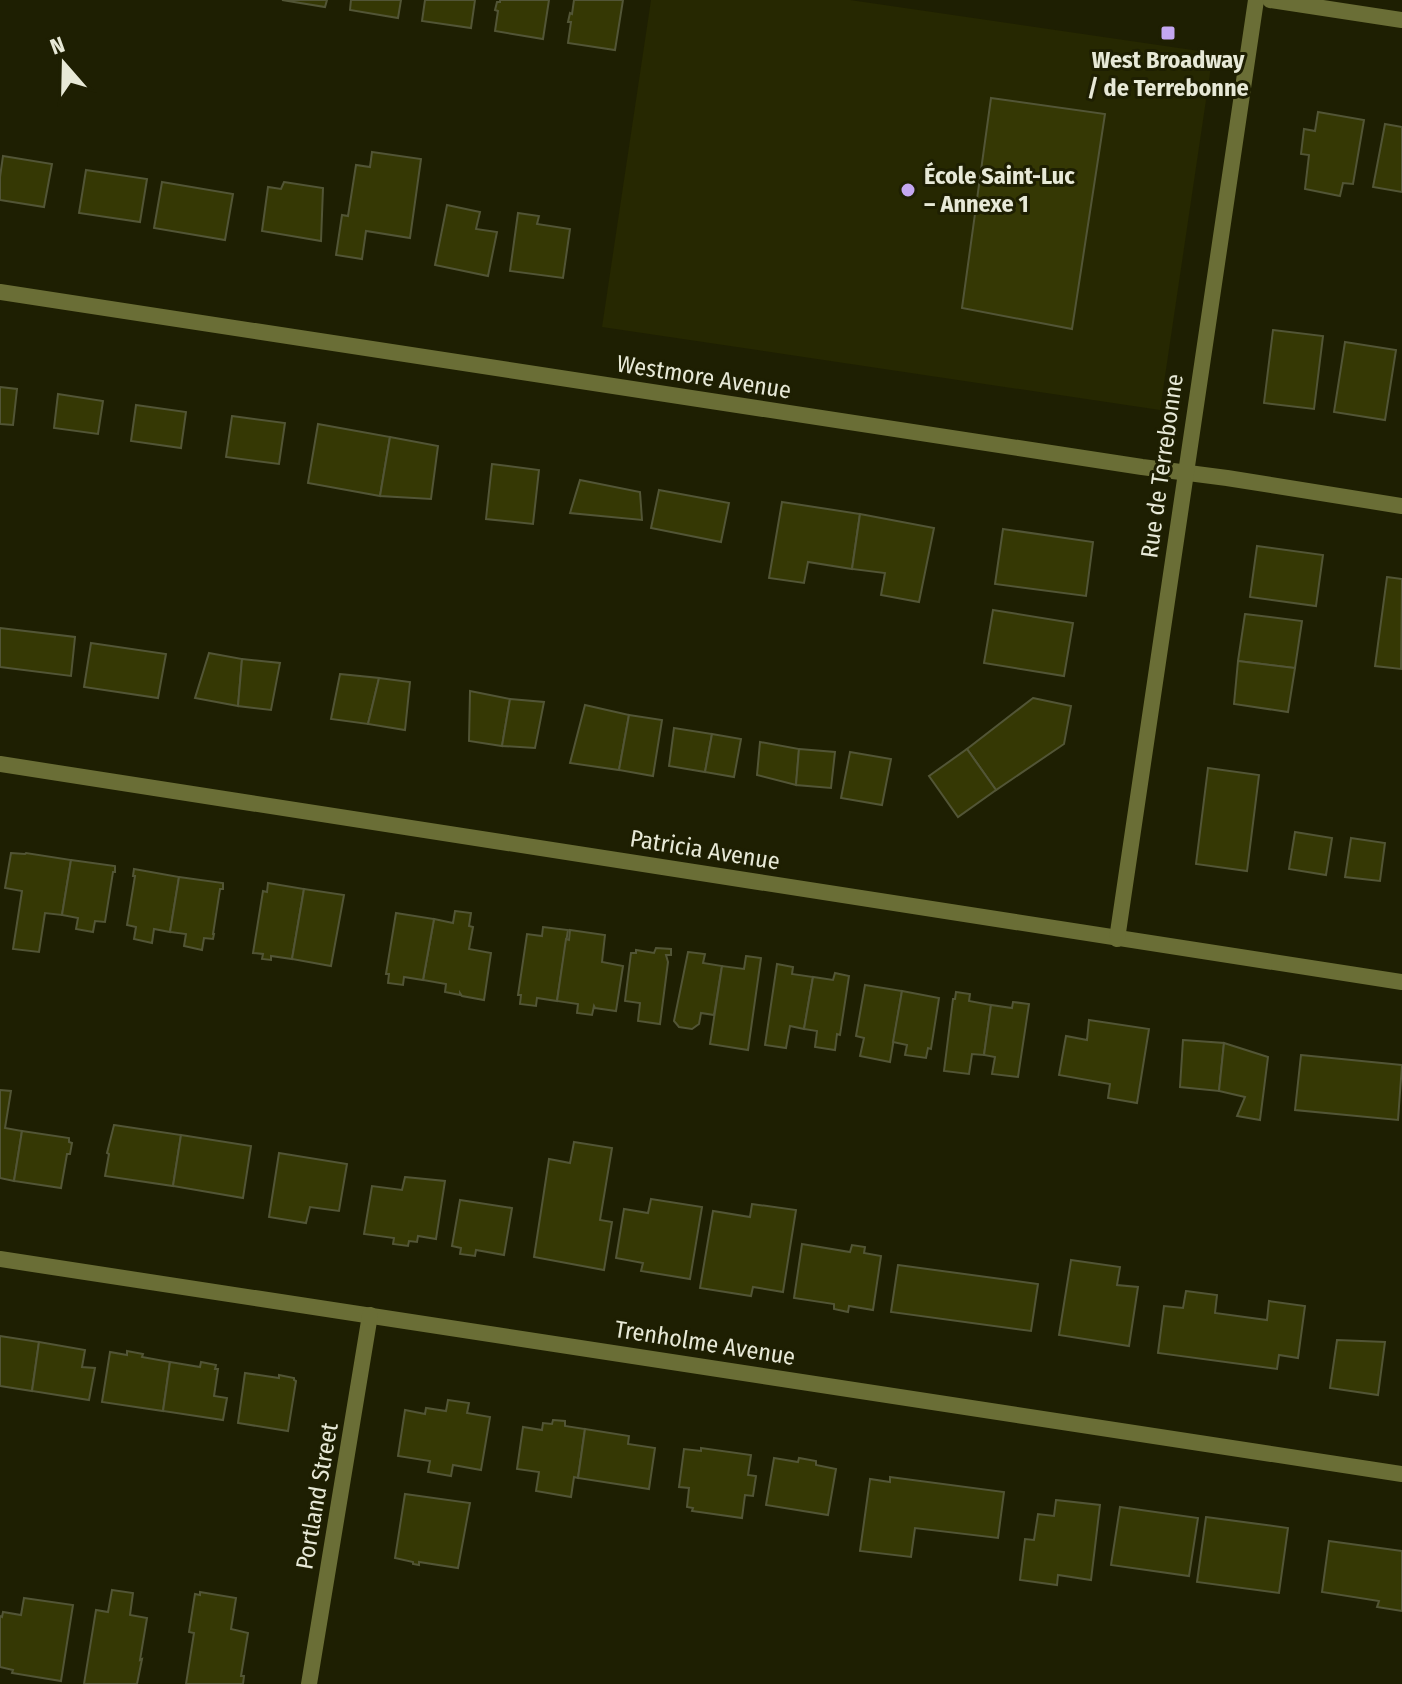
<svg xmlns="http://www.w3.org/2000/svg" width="1402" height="1684" font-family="'Fira Sans Condensed',sans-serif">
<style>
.built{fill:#262801}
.building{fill:#353804;stroke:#525536;stroke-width:2}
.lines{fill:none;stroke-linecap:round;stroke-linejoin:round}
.minor{stroke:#6a6e36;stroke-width:16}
.tertiary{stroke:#6a6e36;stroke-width:16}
.poi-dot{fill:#c4a7f1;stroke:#1e1f02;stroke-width:3}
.labels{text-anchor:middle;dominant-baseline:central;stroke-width:6;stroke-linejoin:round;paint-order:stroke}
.poi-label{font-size:24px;font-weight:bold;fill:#e7e9d7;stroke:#1e1f02}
.street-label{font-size:24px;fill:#e7e9d7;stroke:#1e1f02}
</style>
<rect width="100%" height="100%" fill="#1e1f02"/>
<!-- built -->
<path class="built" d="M651 0H850L1213 53 1160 410 602 327Z"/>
<!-- building -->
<g class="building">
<path d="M282 0H327L325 7Z"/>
<path d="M351 0H401L398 18 350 10Z"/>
<path d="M425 0H475L471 28 422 21Z"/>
<path d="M500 0H549L543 39 495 31 498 11 495 10 497 2H500Z"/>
<path d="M574 0H623L615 50 568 43 571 22H568L570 13 572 14Z"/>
<path d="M991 98 1105 114 1072 329 962 308Z"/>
<path d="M1318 112 1364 120 1353 184 1343 183 1340 196 1305 189 1309 155 1301 154 1304 129 1315 131Z"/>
<path d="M1385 124 1402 127V192L1373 187Z"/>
<path d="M372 152 421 159 410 238 366 231 362 259 336 255 342 215 348 216 356 165 370 167Z"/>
<path d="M3 156 52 164 44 207 0 200V177Z"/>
<path d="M86 170 147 179 140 222 79 213Z"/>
<path d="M162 182 233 194 225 240 154 228Z"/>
<path d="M284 182 323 188 321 241 262 231 268 187 281 189Z"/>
<path d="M447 205 480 212 476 229 497 232 488 276 435 265Z"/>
<path d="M518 213 539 216 537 224 570 229 563 278 510 271Z"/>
<path d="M1273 330 1323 336 1314 409 1264 403Z"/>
<path d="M1345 342 1396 350 1385 420 1334 412Z"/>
<path d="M0 387 17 389 13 425 0 424Z"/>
<path d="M58 394 103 401 98 434 54 428Z"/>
<path d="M136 405 186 412 181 448 131 441Z"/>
<path d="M232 416 285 423 279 464 226 457Z"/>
<path d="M318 424 390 437 380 496 308 483Z"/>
<path d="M390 437 438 446 431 499 380 496Z"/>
<path d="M492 464 539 470 533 524 486 519Z"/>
<path d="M580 480 640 492 642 520 570 513Z"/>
<path d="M659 490 729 503 721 542 651 528Z"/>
<path d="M782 502 860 514 852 569 808 562 804 583 769 578Z"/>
<path d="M860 514 934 528 919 602 881 595 885 573 852 569Z"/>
<path d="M1003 529 1093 542 1086 596 995 584Z"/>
<path d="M1257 546 1323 555 1316 606 1250 597Z"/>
<path d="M1387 577 1402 579 1401 669 1375 666Z"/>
<path d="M993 610 1073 623 1064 676 984 663Z"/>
<path d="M1245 614 1302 621 1295 668 1238 661Z"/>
<path d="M0 628 75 637 71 676 0 667Z"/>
<path d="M91 643 166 654 158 698 84 687Z"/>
<path d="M209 653 242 659 238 706 195 698Z"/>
<path d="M242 659 280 663 271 710 238 706Z"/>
<path d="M1238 661 1295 668 1288 712 1234 704Z"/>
<path d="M340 674 379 678 368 724 331 719Z"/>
<path d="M379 678 410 682 405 730 368 724Z"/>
<path d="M470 691 510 699 502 746 469 741Z"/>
<path d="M1033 698 1071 706 1064 744 996 790 967 749Z"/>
<path d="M510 699 544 702 535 748 502 746Z"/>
<path d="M585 705 629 715 619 770 570 763Z"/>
<path d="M629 715 662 720 653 776 619 770Z"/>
<path d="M674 728 712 734 705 772 669 766Z"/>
<path d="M712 734 741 739 734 777 705 772Z"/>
<path d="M760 742 799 749 796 785 757 775Z"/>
<path d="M799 749 835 752 831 788 796 785Z"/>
<path d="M967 749 996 790 958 817 929 776Z"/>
<path d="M850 752 891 759 882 805 841 798Z"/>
<path d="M1208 768 1259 775 1247 871 1196 864Z"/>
<path d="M1295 832 1332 838 1326 875 1289 869Z"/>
<path d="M1351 838 1385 843 1380 881 1345 877Z"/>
<path d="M11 853 25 854 26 853 71 860 62 915 45 913 39 952 13 949 22 891 5 888Z"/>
<path d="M71 860 115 866V872H113L105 922 95 921 93 932 76 929 78 918 62 915Z"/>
<path d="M134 869 179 877 170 932 154 929 152 943 134 939 136 927 127 925 135 876H133Z"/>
<path d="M179 877 223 883V889H220L213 934H214L213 939 204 938 202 950 184 946 186 934 170 932Z"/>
<path d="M268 883 304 889 292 959 271 956V960L262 959 263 954 253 953 263 891 267 892Z"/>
<path d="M304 889 344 895 331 966 292 959Z"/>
<path d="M455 911 471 913 469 926 473 927 469 949 491 953 484 1000 462 996 460 993V995L445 992 446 984 423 980 434 919 453 923Z"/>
<path d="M396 913 434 919 423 980 404 977 403 985 388 983 389 974H386Z"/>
<path d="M543 927 568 930 557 1001 537 998 536 1006 520 1004 521 995H518L527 934 542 936Z"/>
<path d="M570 930 605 935 602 962 623 966 616 1011 595 1008 594 1006 592 1015 577 1013 578 1004 557 1001 566 939 569 940Z"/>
<path d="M656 948 671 949V955H666L668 962 660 1024 638 1021 640 1003 625 1001 631 953H636V950L654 953Z"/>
<path d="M688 952 705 954 703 963 722 966 714 1015 701 1013 699 1024 692 1029 679 1027 674 1021Z"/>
<path d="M746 956 761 958 748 1050 710 1044 722 966 744 969Z"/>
<path d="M777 964 793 967 792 974 813 977 804 1029 790 1026 786 1048 765 1045Z"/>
<path d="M835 973 849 976 840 1035 837 1034 835 1050 815 1047 817 1031 804 1029 813 977 833 980Z"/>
<path d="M865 985 902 991 890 1062 860 1056 864 1038 856 1036Z"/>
<path d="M902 991 939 998 931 1049 928 1048 926 1058 905 1055 907 1045 893 1042Z"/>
<path d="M956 992 970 994 969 1001 991 1005 984 1055 972 1054 969 1074 944 1071 953 999H955Z"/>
<path d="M1013 1002 1029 1004 1018 1077 992 1074 995 1057 984 1055 991 1005 1012 1008Z"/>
<path d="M1089 1020 1149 1029 1137 1103 1108 1098 1110 1084 1059 1075 1066 1036 1087 1040Z"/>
<path d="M1183 1040 1224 1043 1219 1091 1180 1087Z"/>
<path d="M1224 1043 1268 1057 1260 1120 1237 1116 1245 1097 1219 1091Z"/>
<path d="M1301 1055 1402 1065 1398 1120 1295 1110Z"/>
<path d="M0 1090 11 1091 5 1128 22 1131 14 1181 0 1178Z"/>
<path d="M114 1125 181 1135 173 1186 105 1176 109 1154 107 1153Z"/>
<path d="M22 1131 69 1138V1142L72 1143 70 1154H67L61 1188 14 1181Z"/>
<path d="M181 1135 251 1146 243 1198 173 1186Z"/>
<path d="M574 1142 612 1148 600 1220 612 1222 604 1270 534 1257 549 1159 570 1163Z"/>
<path d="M279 1153 347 1164 339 1211 310 1207 306 1223 269 1217Z"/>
<path d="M405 1177 445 1181 436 1239 418 1236 417 1242 409 1241 408 1246 393 1244 394 1238 364 1234 372 1186 402 1190Z"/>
<path d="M651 1199 702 1207 690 1279 641 1271 643 1263 616 1258 624 1209 648 1213Z"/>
<path d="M460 1200 512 1208 504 1255 476 1250 475 1256 460 1254 461 1248 452 1246Z"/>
<path d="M752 1204 796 1210 783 1292 753 1287 751 1296 700 1288 713 1211 750 1217Z"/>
<path d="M802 1244 850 1252 852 1245 865 1247 864 1253 881 1256 873 1310 849 1306 848 1312 834 1309V1304L794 1298Z"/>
<path d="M1071 1260 1120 1267 1117 1285 1138 1287 1129 1346 1059 1335Z"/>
<path d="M898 1265 1038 1284 1031 1331 891 1312Z"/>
<path d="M1186 1291 1217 1295 1215 1313 1267 1320 1269 1301 1305 1306 1298 1358 1279 1355 1277 1369 1158 1353 1164 1306 1183 1308Z"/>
<path d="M0 1336 39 1342 32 1391 0 1386Z"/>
<path d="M1337 1340 1385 1342 1378 1395 1330 1388Z"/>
<path d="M39 1342 85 1350 82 1367 95 1368 89 1400 32 1391Z"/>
<path d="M127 1351 143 1354 142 1357 170 1362 163 1411 102 1402 110 1352 127 1355Z"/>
<path d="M170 1362 200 1367 201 1362 216 1365 215 1369H218L214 1396 227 1398 223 1420 163 1411Z"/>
<path d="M245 1373 279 1378V1375L294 1378V1380L296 1381 288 1431 238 1423Z"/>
<path d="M448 1400 469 1403 467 1413 490 1417 481 1470 453 1465 451 1476 428 1472 430 1461 398 1456 405 1410 425 1414 426 1408 446 1411Z"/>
<path d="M553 1420 565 1421V1426L585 1429 578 1478 574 1477 571 1497 536 1491 539 1472 517 1469 523 1427 542 1430 543 1423 552 1424Z"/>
<path d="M585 1429 629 1436 628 1444 655 1448 649 1489 578 1478Z"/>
<path d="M701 1448 751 1455 748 1475 756 1476 753 1496 745 1495 742 1518 692 1511 693 1508 687 1507 689 1488 679 1487 684 1449 701 1451Z"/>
<path d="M774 1458 798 1462 799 1458 816 1461V1465L836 1469 828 1515 766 1505Z"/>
<path d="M890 1477 1004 1492 998 1538 915 1528 911 1557 860 1551 870 1479 890 1482Z"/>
<path d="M405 1494 470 1503 458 1568 419 1562V1565L413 1564V1562L395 1558Z"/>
<path d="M1056 1500 1100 1505 1091 1580 1058 1575 1057 1585 1020 1580 1025 1539 1034 1540 1038 1514 1054 1516Z"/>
<path d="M1120 1507 1198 1518 1189 1576 1111 1565Z"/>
<path d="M1206 1517 1288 1528 1279 1593 1197 1582Z"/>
<path d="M1329 1541 1402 1551V1611L1377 1607 1379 1601 1322 1592Z"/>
<path d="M112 1590 133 1593 130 1615 147 1618 140 1660 142 1659 137 1684H84L96 1610 108 1612Z"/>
<path d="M200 1592 236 1598 231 1629 248 1633 241 1676H244L243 1684H186L194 1633 189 1632 195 1594 200 1595Z"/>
<path d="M24 1598 73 1605 61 1681 12 1673 13 1670 0 1667V1616L2 1617 3 1612 21 1615Z"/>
</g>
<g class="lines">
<!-- minor -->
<g class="minor">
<path d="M0 292 1142 467 1227 478 1402 506"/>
<path d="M0 764 1402 982"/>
<path d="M1117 939 1256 0"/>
<path d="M0 1259 1402 1474"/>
<path d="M309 1684 370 1315"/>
</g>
<!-- tertiary -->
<path class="tertiary" d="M1270 0 1402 20"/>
</g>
<!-- markers -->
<g class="poi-dot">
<rect x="1160" y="25" width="16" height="16" rx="4"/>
<circle cx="908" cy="190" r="8"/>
</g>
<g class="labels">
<!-- poi labels -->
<g class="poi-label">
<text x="1168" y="60">West Broadway<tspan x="1168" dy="28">/ de Terrebonne</tspan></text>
<text x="924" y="176" text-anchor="start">École Saint-Luc<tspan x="924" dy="28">– Annexe 1</tspan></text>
</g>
<!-- street labels -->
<g class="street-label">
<text transform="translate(704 377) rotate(9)">Westmore Avenue</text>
<text transform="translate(1162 466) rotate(-82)">Rue de Terrebonne</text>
<text transform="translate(705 850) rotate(9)">Patricia Avenue</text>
<text transform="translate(705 1343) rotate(9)">Trenholme Avenue</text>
<text transform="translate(317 1496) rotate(-80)">Portland Street</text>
</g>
</g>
<!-- north arrow -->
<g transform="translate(64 64) rotate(340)" stroke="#1e1f02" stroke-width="6" paint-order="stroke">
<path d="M0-6L14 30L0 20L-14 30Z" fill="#e7e9d7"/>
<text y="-12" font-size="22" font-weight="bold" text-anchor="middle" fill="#e7e9d7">N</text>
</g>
</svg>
